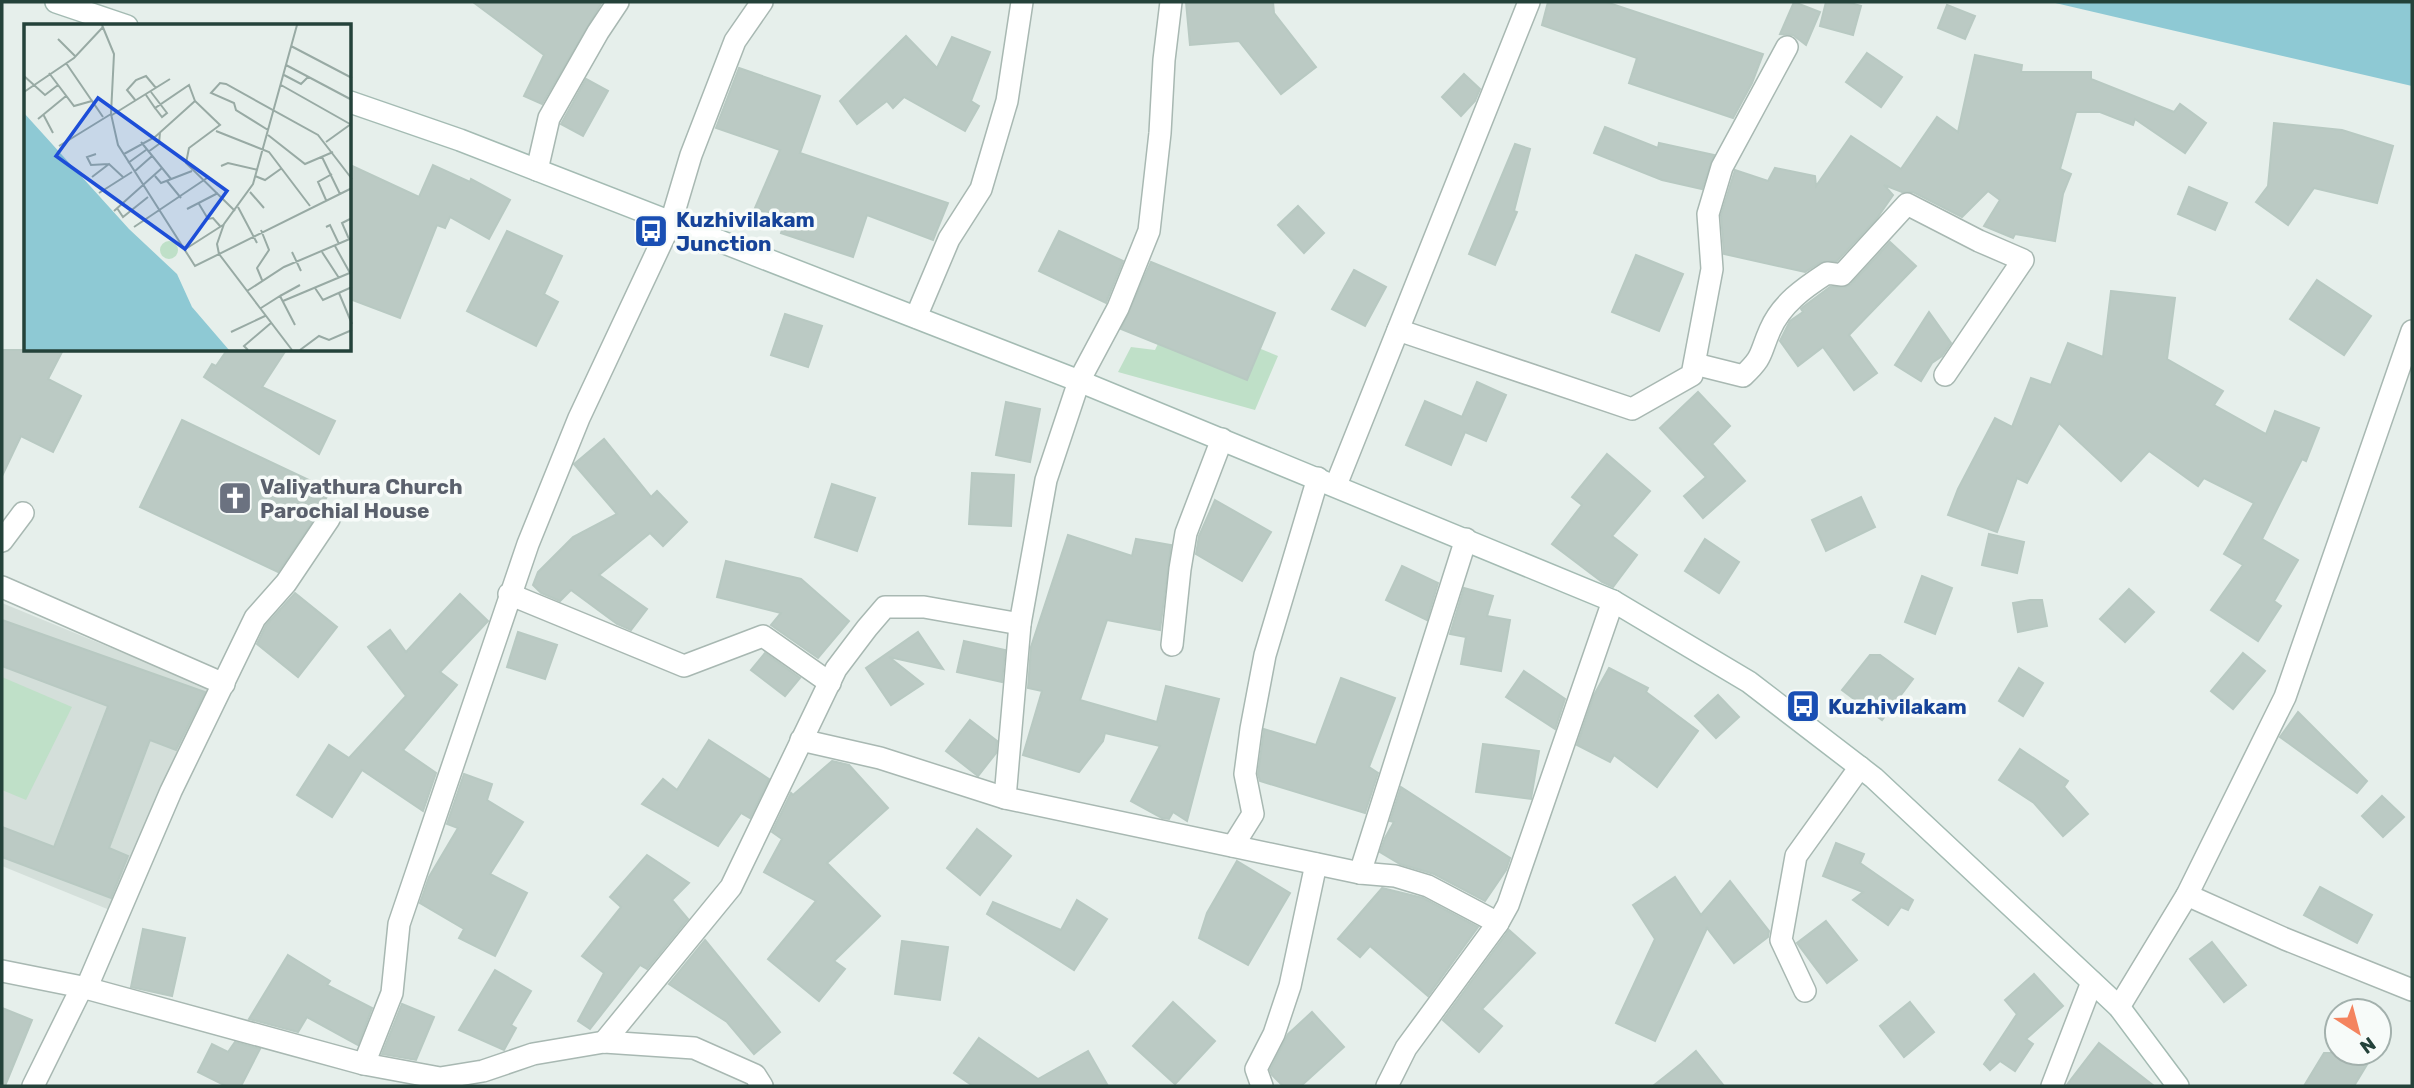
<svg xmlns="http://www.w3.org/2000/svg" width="2414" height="1088" font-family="Rubik,sans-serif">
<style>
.built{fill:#d4dfda}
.green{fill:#bfe0c8}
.water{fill:#8ec9d4}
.building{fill:#bbcac4;stroke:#b8c9c2;stroke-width:2}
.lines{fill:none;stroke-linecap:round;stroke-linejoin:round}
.street-casing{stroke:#a8b8b2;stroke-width:24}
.secondary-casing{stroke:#a4bbb3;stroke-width:24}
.street{stroke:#fff;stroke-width:21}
.secondary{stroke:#fff;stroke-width:21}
.labels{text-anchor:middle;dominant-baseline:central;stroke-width:7;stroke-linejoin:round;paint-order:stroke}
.transit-label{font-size:21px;font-weight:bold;fill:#164399;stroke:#f7fbf9;text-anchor:start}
.worship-label{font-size:21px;font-weight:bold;fill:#5b616d;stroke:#f7fbf9;text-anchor:start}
.inset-road{fill:none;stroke:#98aaa4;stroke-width:2}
.view{fill:#1d4ed8;fill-opacity:0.15;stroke:#1d4ed8;stroke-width:3.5}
.inset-edge{fill:none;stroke:#24423a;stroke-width:3.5}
</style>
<rect width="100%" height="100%" fill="#e6efeb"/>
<!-- built -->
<path class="built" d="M2 603 211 689 117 913 2 866Z"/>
<!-- green -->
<g class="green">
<path d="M1173 313 1278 356 1255 410 1118 372 1131 347 1155 350Z"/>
<path d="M2 677 72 707 26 800 2 790Z"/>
</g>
<!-- water -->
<path class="water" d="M2051 2H2412V86Z"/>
<!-- building -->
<g class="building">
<path d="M473 2H602L542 104 524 96 544 55Z"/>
<path d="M1186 2H1273L1274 13 1316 67 1281 94 1239 41 1190 45Z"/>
<path d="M1548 2H1606L1763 54 1752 83 1733 118 1629 83 1637 58 1542 25Z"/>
<path d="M1794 2 1820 12 1806 45 1793 35 1780 34Z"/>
<path d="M1826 2H1847L1861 6 1853 35 1820 26Z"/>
<path d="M1947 5 1975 16 1965 39 1938 28Z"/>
<path d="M906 36 937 68 952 37 990 52 971 101 979 106 965 131 904 97 893 108 887 101 857 124 840 101Z"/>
<path d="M1867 53 1902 77 1881 107 1846 82Z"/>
<path d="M1975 55 2022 65 2021 72H2091V79L2174 112 2180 104 2206 123 2185 153 2135 119 2133 125 2100 112H2076L2060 169 2071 174 2063 194 2055 241 2015 234 2013 238 1984 226 2000 200 1988 191 1962 217 1913 192H1902L1884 185 1893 195 1877 218 1837 261 1821 262 1805 272 1724 254 1721 215 1735 170 1768 181 1775 168 1815 176 1816 186 1851 136 1901 169 1937 117 1958 132Z"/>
<path d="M739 68 820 96 800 153 948 203 933 240 867 215 853 257 781 233 785 221 755 208 780 150 716 128Z"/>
<path d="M1464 74 1480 89 1475 101 1461 116 1442 97Z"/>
<path d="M586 79 608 91 583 136 561 124Z"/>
<path d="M2274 123 2342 130 2393 146 2377 203 2314 188 2288 225 2256 202 2268 186Z"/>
<path d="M1605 127 1658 148 1659 143 1714 155 1702 189 1662 180 1594 153Z"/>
<path d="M1515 144 1530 149 1514 211 1517 212 1495 265 1469 254Z"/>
<path d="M350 165 419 197 433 165 470 182 471 179 510 200 489 239 450 217 445 228 437 225 400 318 350 299Z"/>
<path d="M2189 187 2227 203 2215 230 2178 214Z"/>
<path d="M1298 206 1324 233 1304 253 1278 225Z"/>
<path d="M507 231 562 256 544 294 558 302 536 346 467 311Z"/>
<path d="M1059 231 1123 261 1106 303 1039 271Z"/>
<path d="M1890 242 1916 266 1849 335 1877 373 1854 390 1823 347 1798 366 1780 341 1790 321 1803 312 1801 309 1803 307 1830 287H1846L1851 284Z"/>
<path d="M1636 255 1683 274 1659 331 1612 312Z"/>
<path d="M1151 262 1275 313 1247 380 1121 329Z"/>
<path d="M1354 270 1386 287 1365 326 1332 309Z"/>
<path d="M2317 280 2371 316 2344 355 2290 319Z"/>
<path d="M2111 291 2175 298 2167 359 2223 391 2214 405 2266 434 2275 411 2319 428 2306 461 2302 459 2262 539 2298 560 2274 601 2281 606 2258 641 2211 610 2243 565 2224 554 2254 503 2204 478 2198 486 2149 451 2121 481 2059 423 2027 483 2017 478 1997 532 1948 515 1958 489 1995 418 2012 427 2031 378 2051 385 2068 343 2103 357Z"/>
<path d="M1929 312 1951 343 1942 356 1932 363 1921 381 1895 365Z"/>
<path d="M785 314 822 326 808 367 771 355Z"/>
<path d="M2 350H63L48 379 81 396 53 452 21 436 2 476Z"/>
<path d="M227 350H286L262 387 335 421 319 454 204 377 212 364 216 366Z"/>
<path d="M1477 382 1506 395 1486 441 1465 432 1451 465 1406 445 1425 401 1462 417Z"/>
<path d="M1698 392 1730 426 1712 444 1745 481 1703 518 1684 496 1706 477 1660 428Z"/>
<path d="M1006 402 1040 409 1030 462 996 455Z"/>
<path d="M182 420 330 490 321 509 278 572 140 507Z"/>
<path d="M604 439 651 497 657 491 687 522 663 546 650 533 599 575 647 609 631 630 617 624 571 590 560 601 541 593 533 585 538 572 573 537 617 514 574 464Z"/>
<path d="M1607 454 1650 491 1612 536 1637 555 1613 587 1602 582 1552 544 1582 505 1572 497Z"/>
<path d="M972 473 1014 475 1011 526 969 524Z"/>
<path d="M832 484 875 498 857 551 815 537Z"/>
<path d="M1861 497 1875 527 1826 551 1812 520Z"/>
<path d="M1215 500 1271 532 1242 581 1196 554 1199 536Z"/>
<path d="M1989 534 2024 542 2017 573 1982 565Z"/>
<path d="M1068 535 1132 556 1136 539 1171 545 1160 630 1107 620 1080 700 1157 722 1166 686 1219 699 1187 821 1173 812 1169 819 1162 818 1131 801 1160 746 1105 733 1103 741 1079 772 1023 755 1042 691 1028 688 1031 647Z"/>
<path d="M1705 539 1739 562 1719 593 1685 571Z"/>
<path d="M726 561 801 579 849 621 818 658 771 625 781 613 717 597Z"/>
<path d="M1402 566 1438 583 1427 620 1386 600Z"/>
<path d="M1922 576 1952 588 1935 634 1905 622Z"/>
<path d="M1464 588 1493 596 1487 616 1510 620 1501 671 1461 664 1466 637 1450 634Z"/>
<path d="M2129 589 2154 612 2125 642 2100 619Z"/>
<path d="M295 593 337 627 298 677 257 644 266 625Z"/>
<path d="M460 594 488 621 440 672 457 685 403 750 436 773 423 811 362 770 332 817 297 795 329 745 349 758 406 696 368 647 390 630 406 652Z"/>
<path d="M2030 600H2042L2047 626 2018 632 2013 603Z"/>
<path d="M2 620 205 692 176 750 150 740 109 848 128 856 111 898 2 857V827L54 847 108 706 2 666Z"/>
<path d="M518 632 557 645 545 679 507 667Z"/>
<path d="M918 632 943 669 889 657 923 684 891 705 866 668Z"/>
<path d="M964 641 1005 650 1002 682 957 672Z"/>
<path d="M765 653 800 678 785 696 751 670Z"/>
<path d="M2243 653 2265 671 2233 709 2211 691Z"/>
<path d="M1870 655H1880L1913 679 1882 720 1842 690Z"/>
<path d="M1609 668 1648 688 1646 692 1698 731 1657 787 1614 755 1610 762 1577 745 1594 695Z"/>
<path d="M2019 668 2043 683 2023 716 1999 701Z"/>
<path d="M1524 671 1565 699 1555 729 1506 697Z"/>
<path d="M1341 678 1395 698 1369 767 1378 773 1365 813 1260 781 1258 774 1264 729 1316 745Z"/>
<path d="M1718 695 1739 717 1716 738 1695 716Z"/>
<path d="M2298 712 2367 781 2357 793 2280 737Z"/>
<path d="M970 720 997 741 996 753 978 776 946 751Z"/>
<path d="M709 740 769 779 750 818 741 813 718 846 642 804 663 779 677 790Z"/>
<path d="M1483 744 1539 751 1531 799 1476 792Z"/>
<path d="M2020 749 2068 781 2064 787 2088 814 2063 836 2034 803 1999 780Z"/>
<path d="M832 761 849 765 888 808 827 863 880 916 834 961 845 969 819 1001 768 959 816 901 764 872 782 839 772 832 791 793 793 795Z"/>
<path d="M464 774 492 784 487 800 523 822 490 874 527 893 495 956 459 938 464 929 420 903 429 877 458 828 447 824Z"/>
<path d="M1401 787 1510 858 1506 870 1485 901 1434 874 1400 864 1380 852 1385 838 1394 822 1390 821Z"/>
<path d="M2382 796 2404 817 2383 837 2362 816Z"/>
<path d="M977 829 1011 856 980 895 947 868Z"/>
<path d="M1836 843 1864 854 1860 863 1913 900 1908 910 1901 907 1888 925 1853 900 1863 892 1823 876Z"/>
<path d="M647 855 689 883 672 900 688 919 647 969 640 965 590 1029 578 1021 604 973 582 956 621 907 610 897Z"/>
<path d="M1237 861 1290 893 1248 965 1199 938 1207 913Z"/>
<path d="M1675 877 1701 915 1730 881 1769 931 1768 937 1734 963 1707 928 1655 1041 1616 1023 1655 939 1633 905Z"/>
<path d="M2320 887 2372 915 2357 943 2304 915Z"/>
<path d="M1382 888 1423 898 1478 927 1428 996 1370 946 1360 957 1338 939Z"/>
<path d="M1077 900 1107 919 1074 970 987 914 993 902 1061 930Z"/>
<path d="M1826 921 1857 960 1827 983 1797 943Z"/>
<path d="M143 929 185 938 172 996 131 987Z"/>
<path d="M1509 930 1535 953 1482 1009 1502 1026 1479 1052 1443 1020Z"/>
<path d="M705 940 780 1032 754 1054 727 1022 669 984Z"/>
<path d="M902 941 948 947 940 1000 895 994Z"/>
<path d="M2212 942 2246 985 2224 1002 2190 959Z"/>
<path d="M288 955 330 981 327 985 372 1008 358 1045 307 1017 298 1032 249 1019Z"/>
<path d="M495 970 531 991 511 1025 516 1028 504 1050 459 1030Z"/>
<path d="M2034 974 2063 1006 2026 1039 2033 1044 2015 1071 2000 1061 1990 1070 1984 1064 2017 1014 2005 1000Z"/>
<path d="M1173 1002 1215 1041 1175 1084 1133 1046Z"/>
<path d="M1910 1002 1934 1032 1904 1057 1880 1026Z"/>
<path d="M402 1004 434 1017 416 1060 382 1054Z"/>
<path d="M2 1008 32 1020 5 1086H2Z"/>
<path d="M1312 1012 1344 1047 1301 1086H1283L1272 1075 1270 1070 1288 1034Z"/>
<path d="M979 1038 1038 1079 1088 1051 1108 1086H973L954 1073Z"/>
<path d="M235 1042 260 1049 241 1086H226L198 1072 212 1044 228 1052Z"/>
<path d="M2099 1043 2154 1086H2066Z"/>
<path d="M1696 1051 1724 1086H1653L1682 1063Z"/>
<path d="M2324 1053H2374L2354 1086H2304Z"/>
</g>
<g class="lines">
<!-- street casing -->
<g class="street-casing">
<g id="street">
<path d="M537 170 549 118 598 32 618 2"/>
<path d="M916 317 949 239 981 189 1007 101 1022 2"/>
<path d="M1398 330 1632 409 1692 375 1712 269 1708 214 1722 167 1787 47"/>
<path d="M1695 364 1743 376C1764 356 1759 355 1770 330 1781 304 1804 288 1827 273L1842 275 1907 204 1979 241 2023 260 1945 375"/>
<path d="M1336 485 1529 2"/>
<path d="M2 541 23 513"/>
<path d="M2 587 224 684"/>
<path d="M509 594 684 666 763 636 830 683"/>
<path d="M1172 645 1180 569 1186 533 1222 439"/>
<path d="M801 740 880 758 1005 798 1360 873 1395 876 1428 886 1498 923"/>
<path d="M1005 798 1020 624 1046 480 1079 381 1118 308 1149 231 1160 133 1164 60 1171 2"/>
<path d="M1233 846 1253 814 1245 774 1251 729 1265 655 1318 478"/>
<path d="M1360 873 1466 539"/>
<path d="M2187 895 2285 939 2412 990"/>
<path d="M2 971 82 987 364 1064 440 1078 483 1071 533 1054 604 1042 694 1048 755 1075 762 1086"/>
<path d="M86 989 171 791 255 618 286 583 329 519"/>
<path d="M1805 991 1781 940 1796 856 1860 767"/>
<path d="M2119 1007 2187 895 2285 697 2412 331"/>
<path d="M604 1042 731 887 836 669 867 628 885 607H924L1020 624"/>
<path d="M364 1064 392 993 399 924 528 544 579 418 671 222 691 155 735 41 762 2"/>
<path d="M33 1086 82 987"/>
<path d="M1262 1086 1256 1069 1274 1034 1290 986 1316 864"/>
<path d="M1387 1086 1406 1048 1498 923 1508 905 1613 601"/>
<path d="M2052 1086 2092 982"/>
</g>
</g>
<!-- secondary casing -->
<g class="secondary-casing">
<g id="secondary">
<path d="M56 2 127 26"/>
<path d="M350 102 460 140 1079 381 1613 601 1749 682 1874 778 2119 1007 2178 1086"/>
</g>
</g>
<!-- street -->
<use href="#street" class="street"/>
<!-- secondary -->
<use href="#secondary" class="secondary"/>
</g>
<!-- icons -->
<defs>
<g id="bus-square" transform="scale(1.75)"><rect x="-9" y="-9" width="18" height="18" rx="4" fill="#1a4fb4" stroke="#f7fbf9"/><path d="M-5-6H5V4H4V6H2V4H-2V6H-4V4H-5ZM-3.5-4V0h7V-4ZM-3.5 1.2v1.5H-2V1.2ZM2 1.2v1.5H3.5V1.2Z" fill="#fff"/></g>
<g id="church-square" transform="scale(1.75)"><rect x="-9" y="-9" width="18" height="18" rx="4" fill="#6b7280" stroke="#f7fbf9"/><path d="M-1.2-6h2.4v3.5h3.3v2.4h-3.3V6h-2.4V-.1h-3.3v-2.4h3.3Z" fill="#fff"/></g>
</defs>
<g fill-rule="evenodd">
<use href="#bus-square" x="651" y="231"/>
<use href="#church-square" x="235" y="498"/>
<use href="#bus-square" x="1803" y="706"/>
</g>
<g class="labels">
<!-- transit labels -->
<g class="transit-label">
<text x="676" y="219">Kuzhivilakam<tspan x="676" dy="24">Junction</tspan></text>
<text x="1828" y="706">Kuzhivilakam</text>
</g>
<!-- worship labels -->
<g class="worship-label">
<text x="260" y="486">Valiyathura Church<tspan x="260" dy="24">Parochial House</tspan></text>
</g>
</g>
<!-- overview -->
<g transform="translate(24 24)">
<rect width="327" height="327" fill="#e6efeb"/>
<path d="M136 226a9 9 0 1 1 18 0a9 9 0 1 1-18 0Z" fill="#bfe0c8"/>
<path d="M0 89 105 205 153 250 168 283 205 326H0Z" fill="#8ec9d4"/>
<path class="inset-road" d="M78 1 90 30 87 90 94 121 171 242 328 164M34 15 51 32M267 22 328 54M42 39 68 77M262 41 328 76M25 49 50 82 68 77 79 93M260 51 277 60 284 53M0 52 21 71 34 61M257 61 326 100M0 68 50 34 79 3M127 68 143 89 138 93 131 84M122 71 131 84 165 61 171 77 196 101 165 124 162 139 211 187M112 77 103 66 112 56 122 52 132 64M19 90 29 109M88 91 146 55M14 95 42 72M244 106 212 86 210 79 187 69 196 59 202 60 294 111 328 155M192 107 245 128 286 182M244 111 281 140 309 128M117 118 147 155M302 118 327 100M35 122 87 90M124 128 135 120 136 108M72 130 63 133 67 141 85 140M100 130 131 113 171 77M298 133 316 170M104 139 122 126M197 142 204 139 234 146M110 148 128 132M131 152 137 159 168 147M231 152 241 156 258 144M68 153 85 140 99 153M143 157 157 174M226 168 240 184M75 169 108 148M302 176 294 158 308 150M175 180 184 195 189 194 196 202M214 183 233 219M93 184 99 193 124 173M163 185 194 169M90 187 138 144M110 203 183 154M302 203 306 201 315 220M237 206 245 226 233 244 238 256M325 215 318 199 326 195M311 222 326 249M160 226 199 201M268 228 277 247M298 228 315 254M195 230 193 220 200 200 229 160 273 1M195 230 268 326M291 264 299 276 328 263M223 267 260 243 328 214M315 269 328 300M256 272 276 261M259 277 328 248M237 284 256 272 271 301M207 308 241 292M224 326 220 322 247 299M276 326 295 312 305 316 328 306"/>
<path class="view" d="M74 74 203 167 161 225 32 132Z"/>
<rect width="327" height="327" class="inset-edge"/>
</g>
<!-- border -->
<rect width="2414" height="1088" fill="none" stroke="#24423a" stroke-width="7"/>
<!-- north arrow -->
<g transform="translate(2358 1032) rotate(144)"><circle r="33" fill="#f7fbf9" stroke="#a3b1ad" stroke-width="2"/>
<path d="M0-5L12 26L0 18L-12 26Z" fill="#f4845f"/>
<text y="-10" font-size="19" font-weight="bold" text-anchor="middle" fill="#24423a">N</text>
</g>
</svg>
